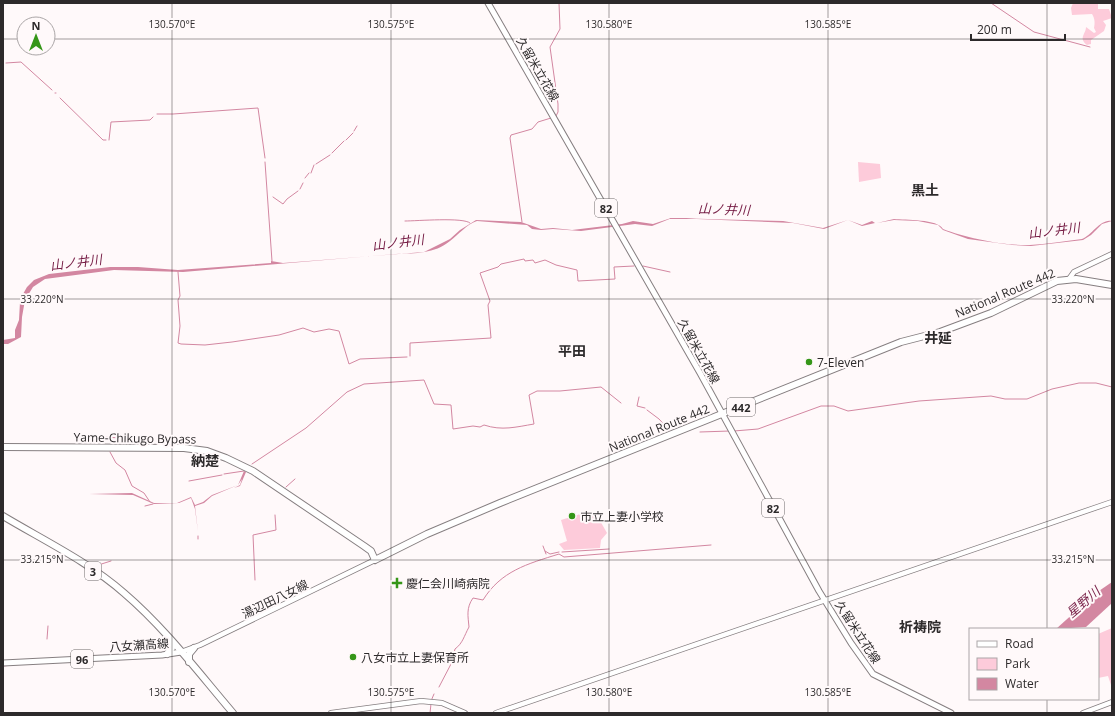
<svg xmlns="http://www.w3.org/2000/svg" width="1115" height="716" font-family="'Open Sans','Noto Sans JP',sans-serif">
<style>
.green{fill:#fdcbda}
.water{fill:#d387a1}
.lines{fill:none;stroke-linecap:round;stroke-linejoin:round}
.stream{stroke:#d387a1;stroke-width:1}
.secondary-casing{stroke:#867f81;stroke-width:6}
.primary-casing{stroke:#867f81;stroke-width:7}
.highway-casing{stroke:#867f81;stroke-width:8}
.secondary{stroke:#fff;stroke-width:4.5}
.primary{stroke:#fff;stroke-width:5}
.highway{stroke:#fff;stroke-width:6}
.ticks{fill:none;stroke:#2d2a2b;stroke-width:1;stroke-opacity:0.45}
.poi-dot{fill:#359618;stroke:#fff9fa;stroke-width:1.5}
.labels{text-anchor:middle;dominant-baseline:central;stroke-width:4;stroke-linejoin:round;paint-order:stroke}
.shield{fill:#fff9fa;stroke:#6c6869;stroke-width:1}
.shield-label{font-size:11px;font-weight:bold;fill:#2d2a2b}
.street-label{font-size:12px;fill:#2d2a2b;stroke:#fff9fa}
.poi-label{font-size:12px;fill:#2d2a2b;stroke:#fff9fa;text-anchor:start}
.water-label{font-size:13px;font-style:italic;fill:#761d45;stroke:#fff9fa}
.quarter-label{font-size:14px;font-weight:bold;fill:#2d2a2b;stroke:#fff9fa}
.ticks-label{font-size:10px;text-anchor:middle;fill:#2d2a2b;stroke:#fff9fa;stroke-width:4;stroke-linejoin:round;paint-order:stroke}
</style>
<rect width="100%" height="100%" fill="#fff9fa"/>
<!-- green -->
<g class="green">
<path d="M1073 3H1098V9H1109L1112 18 1103 21 1106 25 1104 31 1091 40V44L1087 45C1078 38 1086 34 1086 27L1094 33 1096 32 1094 28C1095 23 1095 19 1092 14L1072 15 1071 8Z"/>
<path d="M858 162 880 164 881 178 859 182Z"/>
<path d="M590 511 599 519 607 533 601 540 600 548 564 550 559 544 567 541 561 520Z"/>
<path d="M1112 628V685H1111L1108 676 1098 678V634Z"/>
</g>
<!-- water -->
<g class="water">
<path d="M671 218 783 221 823 228 848 220 862 225 872 221 875 223 862 226 848 220 824 229 793 223 672 218 652 226 635 224 581 231 553 229 541 230 532 229 527 225 477 221C467 224 458 235 450 241 434 254 416 253 396 254L183 272 114 270 45 279 33 287 25 300 22 317 21 337 8 344H3V340L15 338V330L19 320 20 302 23 294 27 287 34 280 49 274 110 267H138L178 270 271 263V261L283 263 424 252 450 239 460 230 476 220 521 222 541 229 553 228 572 230 622 224 633 221 653 224Z"/>
<path d="M894 219C905 220 938 219 943 229 966 238 1005 246 1030 245 1047 244 1064 241 1082 239 1092 235 1101 218 1112 221L1102 224 1091 235 1083 240 1031 246 1012 245 968 239 943 230 938 225 918 221 894 220 877 223Z"/>
<path d="M244 471 246 472 240 486 234 488 240 485 242 479 238 485 212 496 204 503 195 506 198 532 195 509 191 498 179 503 154 504 133 495 89 494 132 493 154 503H177L191 497 195 505 203 502 212 495 238 485Z"/>
<path d="M1112 582V603L1086 627 1056 629 1096 593Z"/>
</g>
<g class="lines">
<!-- stream -->
<g class="stream">
<path d="M991 3 1034 32 1090 47"/>
<path d="M3 38V50"/>
<path d="M6 63 21 62 52 90"/>
<path d="M55 93H56"/>
<path d="M60 98 103 140H106"/>
<path d="M157 114H173L258 108 265 158"/>
<path d="M556 116 558 112V104L550 47 560 29 559 3"/>
<path d="M354 131 357 126"/>
<path d="M109 140 111 122 150 120 153 117"/>
<path d="M346 140 353 133"/>
<path d="M332 153 344 141"/>
<path d="M265 162 272 261"/>
<path d="M316 164 330 155"/>
<path d="M311 173 314 165"/>
<path d="M305 178 309 173"/>
<path d="M300 189 303 183"/>
<path d="M273 197 283 204 287 199 298 191"/>
<path d="M405 221C417 221 464 217 470 223"/>
<path d="M522 222 510 138 511 135 532 129 538 122 551 118"/>
<path d="M643 266 670 272"/>
<path d="M178 272 180 296 178 300 180 326 178 343 181 344 205 345 232 342 279 335 303 328 314 332 329 329 339 331 349 364 360 359 407 357"/>
<path d="M410 356V343L491 338 488 305 490 301 480 273 498 267 501 264 524 259 525 261 533 260 535 263 545 260 556 265 577 270 578 281 615 279 614 267 634 266"/>
<path d="M639 397 637 406 645 408"/>
<path d="M647 410 659 419 671 432"/>
<path d="M734 431 758 429 821 406H834L848 411 919 401 991 396 1005 399H1027L1052 389 1079 383H1096L1112 387"/>
<path d="M700 432 730 431"/>
<path d="M103 439 104 437 137 439"/>
<path d="M110 452 116 463 125 470 132 486 144 493 150 502"/>
<path d="M252 464 306 428 347 392 364 384 424 380 434 404 451 405 453 429 473 426 480 427 484 425C502 431 516 427 534 424L529 395 537 391H560L601 387 621 403"/>
<path d="M224 474 244 471"/>
<path d="M189 481 222 475"/>
<path d="M286 487 295 479"/>
<path d="M145 506 153 504"/>
<path d="M198 536V539"/>
<path d="M543 546 546 554"/>
<path d="M545 551 550 554 559 552"/>
<path d="M562 552 609 549"/>
<path d="M95 566 111 561"/>
<path d="M255 580 253 535 276 530 275 515"/>
<path d="M47 639 48 626"/>
<path d="M3 666 13 665"/>
<path d="M439 687 451 664 455 649C463 643 464 636 469 627 468 616 466 608 473 598L483 600C501 571 527 564 559 554L564 557 711 545"/>
<path d="M431 701 434 694"/>
<path d="M430 713 431 704"/>
</g>
<!-- secondary casing -->
<g class="secondary-casing">
<g id="secondary">
<path d="M1069 279 1074 272 1112 254"/>
<path d="M181 652 200 645 375 560"/>
<path d="M331 713 421 701 442 703 465 713"/>
<path d="M496 713 1112 502"/>
<path d="M1083 713 1112 702"/>
</g>
</g>
<!-- primary casing -->
<g class="primary-casing">
<g id="primary">
<path d="M488 3 700 373 819 591 851 643 873 674 951 713"/>
<path d="M3 663 162 655 181 652"/>
</g>
</g>
<!-- highway casing -->
<g class="highway-casing">
<g id="highway">
<path d="M3 447 184 448 207 451 226 458 253 471 364 546 371 551 375 560 427 534 500 503 901 342 940 332 991 313 1057 281 1076 279 1112 285"/>
<path d="M3 516C43 540 89 562 124 593 165 628 198 672 233 713"/>
<path d="M167 654 172 648 171 641"/>
<path d="M189 662V654L194 648"/>
</g>
</g>
<!-- secondary -->
<use href="#secondary" class="secondary"/>
<!-- primary -->
<use href="#primary" class="primary"/>
<!-- highway -->
<use href="#highway" class="highway"/>
</g>
<!-- ticks -->
<path class="ticks" d="M172 3V713M391 3V713M609 3V713M828 3V713M1047 3V629M3 39H24M48 39H1112M3 299H1112M3 560H1112M1047 699V713"/>
<!-- markers -->
<g class="poi-dot">
<circle cx="809" cy="362" r="4"/>
<circle cx="572" cy="516" r="4"/>
<path d="M395 577h4v4h4v4h-4v4h-4v-4h-4v-4h4z"/>
<circle cx="353" cy="657" r="4"/>
</g>
<g class="labels">
<!-- shield labels -->
<g class="shield">
<rect x="595" y="199" width="22" height="18" rx="3"/>
<rect x="727" y="398" width="28" height="18" rx="3"/>
<rect x="762" y="499" width="22" height="18" rx="3"/>
<rect x="85" y="562" width="16" height="18" rx="3"/>
<rect x="71" y="650" width="22" height="18" rx="3"/>
</g>
<g class="shield-label">
<text x="606" y="208">82</text>
<text x="741" y="407">442</text>
<text x="773" y="508">82</text>
<text x="93" y="571">3</text>
<text x="82" y="659">96</text>
</g>
<!-- street labels -->
<g class="street-label">
<text transform="translate(538 69) rotate(60)">久留米立花線</text>
<text transform="translate(1005 293) rotate(-23)">National Route 442</text>
<text transform="translate(699 351) rotate(61)">久留米立花線</text>
<text transform="translate(659 428) rotate(-22)">National Route 442</text>
<text transform="translate(135 438) rotate(1)">Yame-Chikugo Bypass</text>
<text transform="translate(275 599) rotate(-26)">湯辺田八女線</text>
<text transform="translate(858 632) rotate(57)">久留米立花線</text>
<text transform="translate(139 645) rotate(-4)">八女瀬高線</text>
</g>
<!-- poi labels -->
<g class="poi-label">
<text x="817" y="362">7-Eleven</text>
<text x="580" y="516">市立上妻小学校</text>
<text x="406" y="583">慶仁会川崎病院</text>
<text x="361" y="657">八女市立上妻保育所</text>
</g>
<!-- water labels -->
<g class="water-label">
<text transform="translate(724 209) rotate(2)">山ノ井川</text>
<text transform="translate(1054 230) rotate(-7)">山ノ井川</text>
<text transform="translate(398 242) rotate(-7)">山ノ井川</text>
<text transform="translate(76 262) rotate(-7)">山ノ井川</text>
<text transform="translate(1083 602) rotate(-41)">星野川</text>
</g>
<!-- quarter labels -->
<g class="quarter-label">
<text x="925" y="189">黒土</text>
<text x="938" y="337">井延</text>
<text x="572" y="350">平田</text>
<text x="205" y="460">納楚</text>
<text x="920" y="626">祈祷院</text>
</g>
</g>
<g class="ticks-label">
<text x="172" y="28">130.570°E</text>
<text x="391" y="28">130.575°E</text>
<text x="609" y="28">130.580°E</text>
<text x="828" y="28">130.585°E</text>
<text x="42" y="303">33.220°N</text>
<text x="1073" y="303">33.220°N</text>
<text x="42" y="563">33.215°N</text>
<text x="1073" y="563">33.215°N</text>
<text x="172" y="696">130.570°E</text>
<text x="391" y="696">130.575°E</text>
<text x="609" y="696">130.580°E</text>
<text x="828" y="696">130.585°E</text>
</g>
<!-- border -->
<rect width="1115" height="716" fill="none" stroke="#2d2a2b" stroke-width="8"/>
<!-- legend -->
<rect x="969" y="628" width="130" height="72" fill="#fff9fa" stroke="#aba6a7"/>
<rect x="977" y="641" width="20" height="6" fill="#ffffff" stroke="#aba6a7"/>
<text x="1005" y="648" font-size="12" fill="#2d2a2b">Road</text>
<rect x="977" y="658" width="20" height="12" fill="#fdcbda" stroke="#aba6a7"/>
<text x="1005" y="668" font-size="12" fill="#2d2a2b">Park</text>
<rect x="977" y="678" width="20" height="12" fill="#d387a1" stroke="#aba6a7"/>
<text x="1005" y="688" font-size="12" fill="#2d2a2b">Water</text>
<!-- north arrow -->
<g transform="translate(36 36)"><circle r="19" fill="#fff9fa" stroke="#aba6a7"/>
<path d="M0-3L7 15L0 10L-7 15Z" fill="#359618"/>
<text y="-6" font-size="11" font-weight="bold" text-anchor="middle" fill="#2d2a2b">N</text>
</g>
<!-- scale -->
<path d="M971 34v6h94v-6" fill="none" stroke="#2d2a2b" stroke-width="2"/>
<text x="977" y="34" font-size="12" fill="#2d2a2b" stroke="#fff9fa" stroke-width="3" paint-order="stroke">200 m</text>
</svg>
